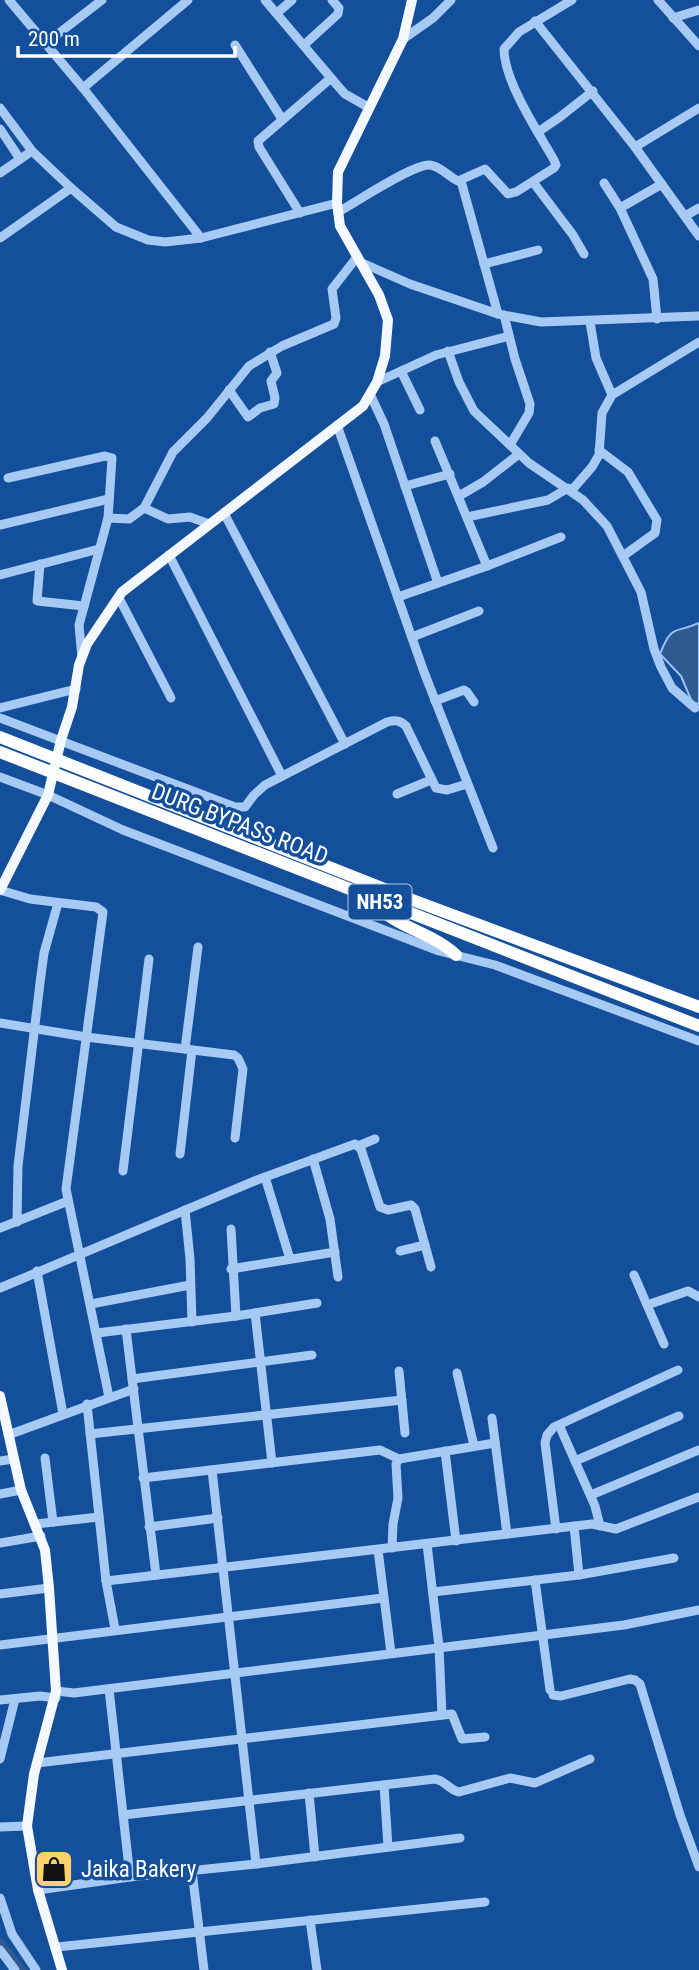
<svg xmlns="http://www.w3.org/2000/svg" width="699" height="1970" font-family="'Roboto Condensed',sans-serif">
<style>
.water{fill:#2e5a91;stroke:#99c5f7;stroke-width:2}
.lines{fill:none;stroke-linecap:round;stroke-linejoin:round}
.canal{stroke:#2e5a91;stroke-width:8}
.minor{stroke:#a7caf4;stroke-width:9}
.major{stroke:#f4f8ff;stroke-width:10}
.highway{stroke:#fff;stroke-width:12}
.labels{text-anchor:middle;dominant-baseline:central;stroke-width:7;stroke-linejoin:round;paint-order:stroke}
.shield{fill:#134f9b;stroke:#b8cae1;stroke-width:2}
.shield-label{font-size:21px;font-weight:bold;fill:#fff}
.street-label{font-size:23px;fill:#fff;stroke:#134f9b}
.poi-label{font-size:23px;fill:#fff;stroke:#134f9b;text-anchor:start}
</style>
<rect width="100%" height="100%" fill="#134f9b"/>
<!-- water -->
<path class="water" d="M699 623V704L692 702 681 676 660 654C672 623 675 634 699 623Z"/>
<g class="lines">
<!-- canal -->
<path class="canal" d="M0 1942 22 1970"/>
<!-- minor -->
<g class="minor">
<path d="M9 0 83 88 201 238"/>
<path d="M265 0 337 85 345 94 368 107"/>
<path d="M658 0 699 46"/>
<path d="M277 13 292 0"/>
<path d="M673 18 699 10"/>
<path d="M535 21 635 147 699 236"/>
<path d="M403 39 433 18 451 0"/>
<path d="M45 44 102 0"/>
<path d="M235 45 282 119"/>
<path d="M304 45 338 14 339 8 332 0"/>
<path d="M83 88 188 0"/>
<path d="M0 108 32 151 0 173"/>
<path d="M0 129 20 159"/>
<path d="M538 132 560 117 593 91"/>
<path d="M635 147 699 108"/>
<path d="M32 151 71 188 116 227 148 240 165 242 201 238 337 203"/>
<path d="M461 181 498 314"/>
<path d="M533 182 573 235 584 254"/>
<path d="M604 183 620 208 653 279 657 319"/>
<path d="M620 208 662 184"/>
<path d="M338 212C355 203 414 163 430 165 440 166 448 176 458 181L485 169 508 194 516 192 554 168 556 165 554 160C538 132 504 81 504 49L519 32 572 0"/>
<path d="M300 213 259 147 258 141 331 78"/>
<path d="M685 216 699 208"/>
<path d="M0 238 71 188"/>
<path d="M360 262 410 284 498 314 541 322 699 316"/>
<path d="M484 264 538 250"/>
<path d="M504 315 515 359 530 404 529 413 510 445"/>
<path d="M590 322 596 358 612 395"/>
<path d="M448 351 459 382 474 411 529 463 583 500 607 526 641 592 654 649 661 667 672 688 695 708"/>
<path d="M401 371 420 410"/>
<path d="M377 382 436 355 509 336"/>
<path d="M229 390 248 417 260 408 274 404 275 398 271 381 277 373 270 352"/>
<path d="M370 394 384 424 438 583"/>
<path d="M337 425 424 672 493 848"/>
<path d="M435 441 487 566"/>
<path d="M599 450 628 472 657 520 655 533 623 556"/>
<path d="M8 478 105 456 112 458 108 518 79 625 82 658"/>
<path d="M405 486 450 474"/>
<path d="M572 490 592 467 599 455 602 413 612 395 699 342"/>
<path d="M459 496 483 482 519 454"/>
<path d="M144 508 168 519 190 517 209 524"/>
<path d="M224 513 345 744"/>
<path d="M467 517 548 500 568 488"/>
<path d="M108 518 129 519 144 508 173 452 207 418 249 366 282 346 334 324 336 318 332 289 357 257"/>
<path d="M0 525 109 499"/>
<path d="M169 555 282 776"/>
<path d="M40 564 37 601 84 606"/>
<path d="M0 575 99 549"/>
<path d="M398 597 487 566 561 537"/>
<path d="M119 598 171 698"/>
<path d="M412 637 479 611"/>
<path d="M435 701 464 690 467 692 474 702"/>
<path d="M0 708 76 689"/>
<path d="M0 718 235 807H245L254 795 265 785 387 722C395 720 400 720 406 726L436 788 447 790 467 784"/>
<path d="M0 777 48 795 123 830 439 951 495 965 699 1041"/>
<path d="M397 794 431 780"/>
<path d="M0 890 30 899 96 907 103 912 66 1189 109 1397"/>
<path d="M0 1023 86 1037 234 1055 238 1058 243 1069 235 1138"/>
<path d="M185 1049 198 947"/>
<path d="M358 1146 375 1139"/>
<path d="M180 1154 192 1050"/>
<path d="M313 1159 330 1219 338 1277"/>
<path d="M123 1171 149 959"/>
<path d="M265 1177 290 1259"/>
<path d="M185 1210 190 1259 192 1322"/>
<path d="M17 1222 18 1166 40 983 44 953 58 903"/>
<path d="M0 1228 68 1201"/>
<path d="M231 1229 236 1316"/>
<path d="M400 1251 425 1245"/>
<path d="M231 1269 335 1252"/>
<path d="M37 1271 63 1414"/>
<path d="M634 1275 664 1344"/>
<path d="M0 1288 257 1180 355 1144 361 1149 380 1207 388 1210 411 1205 415 1209 431 1267"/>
<path d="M91 1304 190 1285"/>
<path d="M647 1305 688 1291 699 1297"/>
<path d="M255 1313 272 1463"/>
<path d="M126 1329 156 1575"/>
<path d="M97 1333 236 1316 317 1303"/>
<path d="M399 1371 405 1433"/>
<path d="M457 1373 474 1446"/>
<path d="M132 1379 312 1355"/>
<path d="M87 1404 106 1581 115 1629"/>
<path d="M492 1418 507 1534"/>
<path d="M559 1425 595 1506 600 1526"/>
<path d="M90 1434 402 1400"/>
<path d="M8 1435 134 1389"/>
<path d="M445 1451 456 1541"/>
<path d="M45 1458 53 1522"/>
<path d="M0 1461 13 1459"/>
<path d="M575 1461 679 1416"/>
<path d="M212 1470 256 1864"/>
<path d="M143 1478 380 1450 399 1459"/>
<path d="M0 1494 21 1490"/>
<path d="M591 1495 699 1450"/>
<path d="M36 1524 99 1517"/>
<path d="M574 1526 579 1575"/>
<path d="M149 1527 218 1518"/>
<path d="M556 1529 545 1443 547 1435 554 1427 678 1370"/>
<path d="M0 1543 41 1536"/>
<path d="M427 1544 439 1647 442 1715"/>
<path d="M392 1548 393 1524 398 1498 396 1464 399 1459 495 1443"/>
<path d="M378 1550 391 1653"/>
<path d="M535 1580 550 1690"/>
<path d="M106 1581 592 1524 616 1529 699 1497"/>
<path d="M433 1592 579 1575 674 1558"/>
<path d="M0 1594 49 1588"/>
<path d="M0 1645 383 1598"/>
<path d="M109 1689 130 1877"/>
<path d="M56 1691 74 1693 624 1625 699 1610"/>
<path d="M553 1695 561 1696 630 1679 635 1680 640 1684 680 1815 699 1867"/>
<path d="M0 1700 40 1696 56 1698"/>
<path d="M0 1759 15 1699"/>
<path d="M37 1763 452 1714 462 1739 485 1737"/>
<path d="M384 1785 388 1847"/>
<path d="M309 1793 315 1857"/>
<path d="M123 1815 435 1779C446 1781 449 1790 459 1792L510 1778 535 1783 590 1759"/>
<path d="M0 1827 27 1826"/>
<path d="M192 1871 204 1970"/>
<path d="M38 1890 130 1877 256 1864 460 1838"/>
<path d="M0 1898 12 1934 36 1970"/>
<path d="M310 1920 317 1970"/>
<path d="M57 1947 485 1902"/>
<path d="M0 1950 15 1970"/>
</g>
<!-- major -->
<g class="major">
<path d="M0 890 48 795 61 740 72 707 79 665 87 644 122 592 363 406 377 382 385 356 388 320 379 295 340 226 337 203 338 172 403 39 412 0"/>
<path d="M0 1396 21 1490 45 1550 49 1588 56 1691 34 1774 27 1826 38 1890 62 1970"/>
</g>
<!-- highway -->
<g class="highway">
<path d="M0 737 415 901 699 1007"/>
<path d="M0 752 699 1026"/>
<path d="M374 903C396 928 432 932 456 955"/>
</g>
</g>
<!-- icons -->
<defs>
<g id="shop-square" transform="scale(2.0125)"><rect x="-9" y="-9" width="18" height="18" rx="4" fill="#ffd26a" stroke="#134f9b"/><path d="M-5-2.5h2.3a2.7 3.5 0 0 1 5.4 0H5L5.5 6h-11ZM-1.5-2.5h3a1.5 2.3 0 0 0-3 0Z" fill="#111"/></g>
</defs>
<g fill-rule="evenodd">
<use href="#shop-square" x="54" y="1869"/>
</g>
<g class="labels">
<!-- shield labels -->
<rect class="shield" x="348.5" y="884.5" width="63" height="35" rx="5"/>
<g class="shield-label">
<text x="380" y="902">NH53</text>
</g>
<!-- street labels -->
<g class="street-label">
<text transform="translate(240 824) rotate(21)">DURG BYPASS ROAD</text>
</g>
<!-- poi labels -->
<g class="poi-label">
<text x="81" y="1869">Jaika Bakery</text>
</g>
</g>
<!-- scale -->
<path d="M18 46v10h217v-10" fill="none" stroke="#ffffff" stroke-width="3.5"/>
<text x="28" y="46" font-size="21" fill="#ffffff" stroke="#134f9b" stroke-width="5" paint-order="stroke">200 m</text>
</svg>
